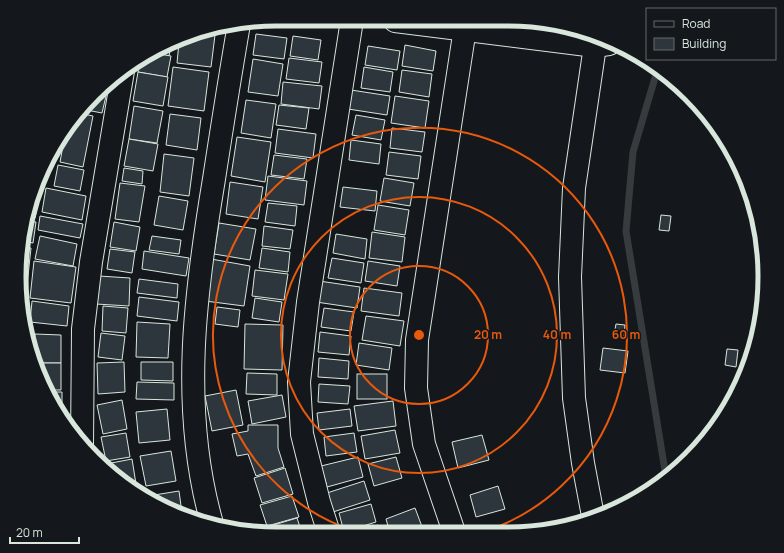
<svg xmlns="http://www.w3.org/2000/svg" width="784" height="553" font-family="Manrope,sans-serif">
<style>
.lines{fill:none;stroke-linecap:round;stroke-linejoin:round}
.stream{stroke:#363b3e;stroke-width:7}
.building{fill:#2c363c;stroke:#d8e6dc}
.minor-casing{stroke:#d8e6dc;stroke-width:24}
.minor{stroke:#14181c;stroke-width:22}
.ring{fill:none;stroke:#e8590c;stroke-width:2}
.rim{fill:none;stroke:#d8e6dc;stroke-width:5}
.centre{fill:#e8590c;stroke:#14181c;stroke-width:2}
.ring-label{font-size:12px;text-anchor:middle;font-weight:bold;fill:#e8590c;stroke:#14181c;stroke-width:3;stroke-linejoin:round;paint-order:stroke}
</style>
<rect width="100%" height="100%" fill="#14181c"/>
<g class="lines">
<!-- stream -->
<path class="stream" d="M657 71 633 152 626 231 666 477"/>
</g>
<!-- building -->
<g class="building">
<path d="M219 27 218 31 206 30 210 28Z"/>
<path d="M198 33 215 35 211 67 177 63 179 42Z"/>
<path d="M256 34 287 38 284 59 253 55Z"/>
<path d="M293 36 321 40 318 60 290 56Z"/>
<path d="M171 45 169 56 153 53Z"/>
<path d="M405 45 436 51 433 71 402 66Z"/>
<path d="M368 46 400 51 397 70 365 65Z"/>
<path d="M153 53 171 56 167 77 138 72 140 59Z"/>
<path d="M289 58 322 62 319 83 286 79Z"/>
<path d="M253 59 283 64 278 96 248 92Z"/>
<path d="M173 67 209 72 204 111 168 106Z"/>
<path d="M364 67 393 72 390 92 361 88Z"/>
<path d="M402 70 432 74 429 97 399 92Z"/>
<path d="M138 72 168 77 163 106 133 101Z"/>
<path d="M283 82 322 86 319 109 281 104Z"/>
<path d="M351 90 390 96 387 115 348 109Z"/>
<path d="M97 94 106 96 102 113 81 109Z"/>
<path d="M395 96 429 101 425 128 391 123Z"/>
<path d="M246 100 276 104 271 138 241 133Z"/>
<path d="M279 105 309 108 306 129 276 125Z"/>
<path d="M134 106 163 111 157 143 129 139Z"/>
<path d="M79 113 93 116 83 167 60 162 65 135Z"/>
<path d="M170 114 201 118 197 150 166 145Z"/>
<path d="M356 115 385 120 381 140 352 135Z"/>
<path d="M392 128 425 132 422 152 390 148Z"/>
<path d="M278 129 316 134 313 158 275 153Z"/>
<path d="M237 137 271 142 265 182 231 176Z"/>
<path d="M129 139 158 144 153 171 124 166Z"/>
<path d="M351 140 381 144 379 164 349 160Z"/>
<path d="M389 152 421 156 418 179 386 175Z"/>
<path d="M164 154 194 158 189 196 160 192Z"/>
<path d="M274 155 307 159 304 179 271 175Z"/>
<path d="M58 165 84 170 80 191 54 186Z"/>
<path d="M45 168 35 218 28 217 39 178Z"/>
<path d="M124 168 143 171 142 184 122 181Z"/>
<path d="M268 176 307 181 304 205 265 200Z"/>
<path d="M384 178 414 183 410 206 380 201Z"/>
<path d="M230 182 263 187 258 219 226 214Z"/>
<path d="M120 183 145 186 139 222 115 219Z"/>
<path d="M343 187 377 191 375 211 340 207Z"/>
<path d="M46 188 86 196 82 220 42 212Z"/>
<path d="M159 196 188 201 183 230 154 225Z"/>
<path d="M268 203 297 206 295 226 265 222Z"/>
<path d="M378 205 409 210 405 235 374 230Z"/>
<path d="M661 215 671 216 669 231 659 230Z"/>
<path d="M40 216 83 224 80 238 38 230Z"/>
<path d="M27 221 36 222 33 243 22 241Z"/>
<path d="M114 222 140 227 136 251 110 247Z"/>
<path d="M219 223 256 229 250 260 214 254Z"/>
<path d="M264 226 293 230 290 249 262 246Z"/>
<path d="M372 232 405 237 402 262 369 258Z"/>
<path d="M336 234 367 239 365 259 333 253Z"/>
<path d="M40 236 77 244 73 266 35 259Z"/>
<path d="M152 236 181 240 179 254 149 250Z"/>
<path d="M21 247 31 248 28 276 21 275Z"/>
<path d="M262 248 290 252 288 272 259 268Z"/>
<path d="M110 249 135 252 132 273 107 269Z"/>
<path d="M144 251 189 258 186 276 142 269Z"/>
<path d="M332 258 364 263 361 283 328 278Z"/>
<path d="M211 259 250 266 244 306 205 301Z"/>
<path d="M34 261 76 267 71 303 30 298Z"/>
<path d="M368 261 400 266 397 286 365 281Z"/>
<path d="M255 270 288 274 284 300 252 296Z"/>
<path d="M21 275 28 276 25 305 21 304Z"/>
<path d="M99 276 130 278 129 306 96 304Z"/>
<path d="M139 279 178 284 177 298 137 293Z"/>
<path d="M319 281 360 287 357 308 316 302Z"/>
<path d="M364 288 402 293 399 316 361 311Z"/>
<path d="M139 297 179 302 177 321 137 316Z"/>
<path d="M255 298 282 302 279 322 252 318Z"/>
<path d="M32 301 69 306 67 326 30 322Z"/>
<path d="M21 304 25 305 23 317 21 310Z"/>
<path d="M103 306 128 308 126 333 102 331Z"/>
<path d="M217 307 240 310 238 327 215 324Z"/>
<path d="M324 308 354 312 351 331 321 327Z"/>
<path d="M366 316 404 321 400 346 362 340Z"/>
<path d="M137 322 170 324 168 358 136 357Z"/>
<path d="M245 324 283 325 282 370 244 369Z"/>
<path d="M616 324 625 325 624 336 614 335Z"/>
<path d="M320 332 351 336 349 355 318 352Z"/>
<path d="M101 333 125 336 122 360 98 357Z"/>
<path d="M35 334 61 335V363H37L34 353Z"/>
<path d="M359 343 392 348 389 370 356 365Z"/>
<path d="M603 348 628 351 625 373 600 370Z"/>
<path d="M727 349 738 350 736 367 725 365Z"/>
<path d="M319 358 349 361 348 379 318 377Z"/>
<path d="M124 362 125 392 98 394 97 363Z"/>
<path d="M141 362H173V381L141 380Z"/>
<path d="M37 363H61V390H45Z"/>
<path d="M247 373 277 374V395L246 394Z"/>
<rect x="357" y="374" width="30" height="25"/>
<path d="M137 382 174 383V400L136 399Z"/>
<path d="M319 384 350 386 348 404 318 402Z"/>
<path d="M236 390 243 425 212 431 205 396Z"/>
<path d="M47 392H62V415Z"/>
<path d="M282 395 286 417 252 424 248 401Z"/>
<path d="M122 400 127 429 103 434 97 405Z"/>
<path d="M393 401 396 426 358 431 354 406Z"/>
<path d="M167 409 170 440 139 443 136 412Z"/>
<path d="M350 409 352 426 319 430 317 413Z"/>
<path d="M248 425H278V448L284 467 256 476 248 454 237 456 232 434 248 431Z"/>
<path d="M395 430 400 453 365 459 361 436Z"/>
<path d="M126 433 130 457 106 461 101 437Z"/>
<path d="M354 433 357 452 326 456 324 437Z"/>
<path d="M482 435 489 460 458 468 452 442Z"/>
<path d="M171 451 176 481 146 486 140 456Z"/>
<path d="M358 457 363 477 327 487 321 466Z"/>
<path d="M396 457 402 478 374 486 368 464Z"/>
<path d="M132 459 136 484H133L106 464Z"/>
<path d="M285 468 293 494 262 503 254 478Z"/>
<path d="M364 481 370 500 333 512 327 493Z"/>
<path d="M498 486 505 509 476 517 470 495Z"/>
<path d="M179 491 182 513 163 508 148 496Z"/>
<path d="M292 496 299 517 267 526 260 505Z"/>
<path d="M371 504 376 522 344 532 339 513Z"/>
<path d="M415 508 424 532 390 533 386 519Z"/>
<path d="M297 518 302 533H269L267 527Z"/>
<path d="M378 525 381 533H355Z"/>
</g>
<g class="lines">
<!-- minor casing -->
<g class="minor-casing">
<g id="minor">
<path d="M395 21 595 46 609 44"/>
<path d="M82 444 83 329 91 262 123 71"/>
<path d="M593 516 583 463 574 398 570 277 574 188 595 46"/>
<path d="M211 520C180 407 195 293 214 179 222 127 230 76 239 24"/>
<path d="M454 532 424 444 416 388 417 340 466 22"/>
<path d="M329 533 319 502 302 434 299 382 308 302 352 20"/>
</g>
</g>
<!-- minor -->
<use href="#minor" class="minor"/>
</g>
<!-- distance rings -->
<g class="ring">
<circle cx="419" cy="335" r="69"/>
<circle cx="419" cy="335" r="138"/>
<path d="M357 532A207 207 0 1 1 483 532"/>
</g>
<!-- crop -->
<path d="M0 0H784V553H0ZM276 26H508A250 250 0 0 1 758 276V277A250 250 0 0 1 508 527H276A250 250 0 0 1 26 277V276A250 250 0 0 1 276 26Z" fill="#14181c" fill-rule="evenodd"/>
<path class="rim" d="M276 26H508A250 250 0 0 1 758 276V277A250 250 0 0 1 508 527H276A250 250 0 0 1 26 277V276A250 250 0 0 1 276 26Z"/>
<circle cx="419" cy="335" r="6" class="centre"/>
<g class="ring-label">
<text x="488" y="339">20 m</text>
<text x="557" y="339">40 m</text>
<text x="626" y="339">60 m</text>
</g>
<!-- legend -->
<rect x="646" y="8" width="130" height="52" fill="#14181c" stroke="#626a69"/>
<rect x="654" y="21" width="20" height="6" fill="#14181c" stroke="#626a69"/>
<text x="682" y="28" font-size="12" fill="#d8e6dc">Road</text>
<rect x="654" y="38" width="20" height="12" fill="#2c363c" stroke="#626a69"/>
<text x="682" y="48" font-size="12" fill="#d8e6dc">Building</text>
<!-- scale -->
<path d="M10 537v6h69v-6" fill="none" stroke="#d8e6dc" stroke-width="2"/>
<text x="16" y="537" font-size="12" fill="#d8e6dc" stroke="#14181c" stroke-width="3" paint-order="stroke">20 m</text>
</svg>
